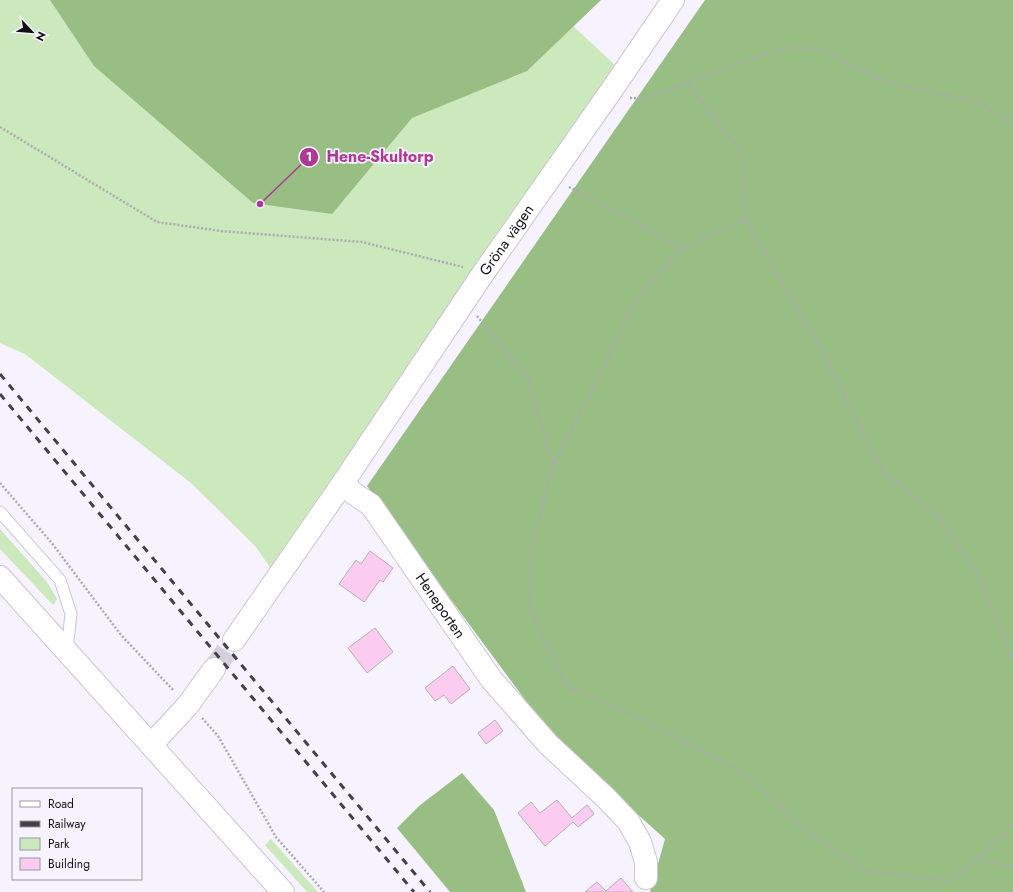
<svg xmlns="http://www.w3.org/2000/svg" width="1013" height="892" font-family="Jost,sans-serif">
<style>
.green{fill:#cce9bd}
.forest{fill:#98be83}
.building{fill:#fccbf0;stroke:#baadb7}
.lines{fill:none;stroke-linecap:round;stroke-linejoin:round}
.street-tunnel{stroke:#d4d1dc;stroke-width:22;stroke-dasharray:22 11;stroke-linecap:butt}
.lane-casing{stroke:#cac5d4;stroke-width:13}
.street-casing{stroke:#cac5d4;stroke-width:24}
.secondary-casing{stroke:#cac5d4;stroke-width:24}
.path{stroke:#aca9b3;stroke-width:2.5;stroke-dasharray:2 2;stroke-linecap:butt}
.lane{stroke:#fff;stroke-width:11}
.street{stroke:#fff;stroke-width:22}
.secondary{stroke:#fff;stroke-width:22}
.rail{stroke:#434147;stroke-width:3;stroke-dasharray:7 7;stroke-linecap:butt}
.labels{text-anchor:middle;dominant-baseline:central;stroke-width:3.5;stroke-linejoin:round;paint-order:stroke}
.street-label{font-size:15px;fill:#110f14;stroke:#f6f3ff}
.leader{fill:none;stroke:#ad3a95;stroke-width:1.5}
.callout-dot{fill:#ad3a95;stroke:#f6f3ff;stroke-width:1.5}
.mark-label{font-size:12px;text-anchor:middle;font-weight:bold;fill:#fff}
.callout-label{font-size:16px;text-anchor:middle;font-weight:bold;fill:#ad3a95;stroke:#f6f3ff;stroke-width:3.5;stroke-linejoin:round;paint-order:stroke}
</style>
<rect width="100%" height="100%" fill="#f6f3ff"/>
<!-- green -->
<g class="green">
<path d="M0 0H572L571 24 616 66 271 569 256 547 191 483 25 354 0 343Z"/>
<path d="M0 529 47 582 57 599 55 603 53 605 0 549Z"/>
<path d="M271 839 318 892H307L265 845Z"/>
</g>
<!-- forest -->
<g class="forest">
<path d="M50 0H601L527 71 412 118 332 214 253 203 94 66Z"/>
<path d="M705 0H1013V892H650L665 839 554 739 367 486Z"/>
<path d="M462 773 494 810 526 892H450L397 828 419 806Z"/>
</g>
<!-- building -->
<g class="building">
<path d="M370 551 393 568 383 582 380 580 364 602 339 584 356 560 361 564Z"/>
<path d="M375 628 393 652 367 673 348 648Z"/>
<path d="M453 666 470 689 451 704 444 695 435 701 425 688Z"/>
<path d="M495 720 503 731 486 744 478 733Z"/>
<path d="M557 800 572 818 587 805 594 814 578 827 573 822 545 846 518 813 531 802 540 813Z"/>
<path d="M621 878 633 892H585L597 882 606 891Z"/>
</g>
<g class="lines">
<!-- street-tunnel -->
<path class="street-tunnel" d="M214 669 234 640"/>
<!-- lane casing -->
<g class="lane-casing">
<path id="lane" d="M0 512 60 580 71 614 67 650"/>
</g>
<!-- street casing -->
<g class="street-casing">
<g id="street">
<path id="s1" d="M343 483 353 493 371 505 491 679 548 744 606 798 628 821 640 842 646 862V878"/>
<path id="s2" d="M234 640 343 483 482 275 611 91 673 0"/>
<path d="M151 745 188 705 214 669"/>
</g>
</g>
<!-- secondary casing -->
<g class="secondary-casing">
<path id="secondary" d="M0 577 283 892"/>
</g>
<!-- path -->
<g class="path">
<path d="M687 83 743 154 745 219 819 345 882 471 938 516 977 573 1013 659"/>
<path d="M630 98H646L754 58 786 48H812L837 57 874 77 907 87 979 102 1013 124"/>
<path d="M0 127 157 222 221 231 362 242 463 267"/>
<path d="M569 187 630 219 682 249"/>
<path d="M745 219 682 249 635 300 600 374 553 465 531 551 530 608 566 686 639 717 746 775 806 831 866 871 950 881 977 859 1013 825"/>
<path d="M477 316 528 378 553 465"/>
<path d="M0 483 51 542 121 635 174 691"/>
<path d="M202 718 218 736 276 837 324 892"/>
<path d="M977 859 1013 867"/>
</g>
<!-- lane -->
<use href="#lane" class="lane"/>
<!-- street -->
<use href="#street" class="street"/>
<!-- secondary -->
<use href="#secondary" class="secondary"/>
<!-- rail -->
<g class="rail">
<path d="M0 374 430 892"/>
<path d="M0 394 414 892"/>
</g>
</g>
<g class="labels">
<!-- street labels -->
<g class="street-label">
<text stroke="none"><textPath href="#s2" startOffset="484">Gröna vägen</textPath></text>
<text stroke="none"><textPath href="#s1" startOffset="158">Heneporten</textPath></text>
</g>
</g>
<!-- callouts -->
<path class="leader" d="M260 204L309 157"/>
<g class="callout-dot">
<circle cx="260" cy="204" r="4"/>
<circle cx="309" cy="157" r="10"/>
</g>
<g class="mark-label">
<text x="309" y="161">1</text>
</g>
<g class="callout-label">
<text x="380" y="162">Hene-Skultorp</text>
</g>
<!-- legend -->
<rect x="12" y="788" width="130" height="92" fill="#f6f3ff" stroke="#9a98a1"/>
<rect x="20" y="801" width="20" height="6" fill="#ffffff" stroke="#9a98a1"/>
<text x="48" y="808" font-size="12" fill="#110f14">Road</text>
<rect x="20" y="821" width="20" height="6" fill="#434147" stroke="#9a98a1"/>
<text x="48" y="828" font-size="12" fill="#110f14">Railway</text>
<rect x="20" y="838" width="20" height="12" fill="#cce9bd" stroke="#9a98a1"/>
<text x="48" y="848" font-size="12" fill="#110f14">Park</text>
<rect x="20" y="858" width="20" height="12" fill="#fccbf0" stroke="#9a98a1"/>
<text x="48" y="868" font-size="12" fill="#110f14">Building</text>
<!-- north arrow -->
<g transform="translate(32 32) rotate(116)" stroke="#f6f3ff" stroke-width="3" paint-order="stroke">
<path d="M0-3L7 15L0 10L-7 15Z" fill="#110f14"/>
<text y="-6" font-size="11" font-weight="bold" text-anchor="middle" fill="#110f14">N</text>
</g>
</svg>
